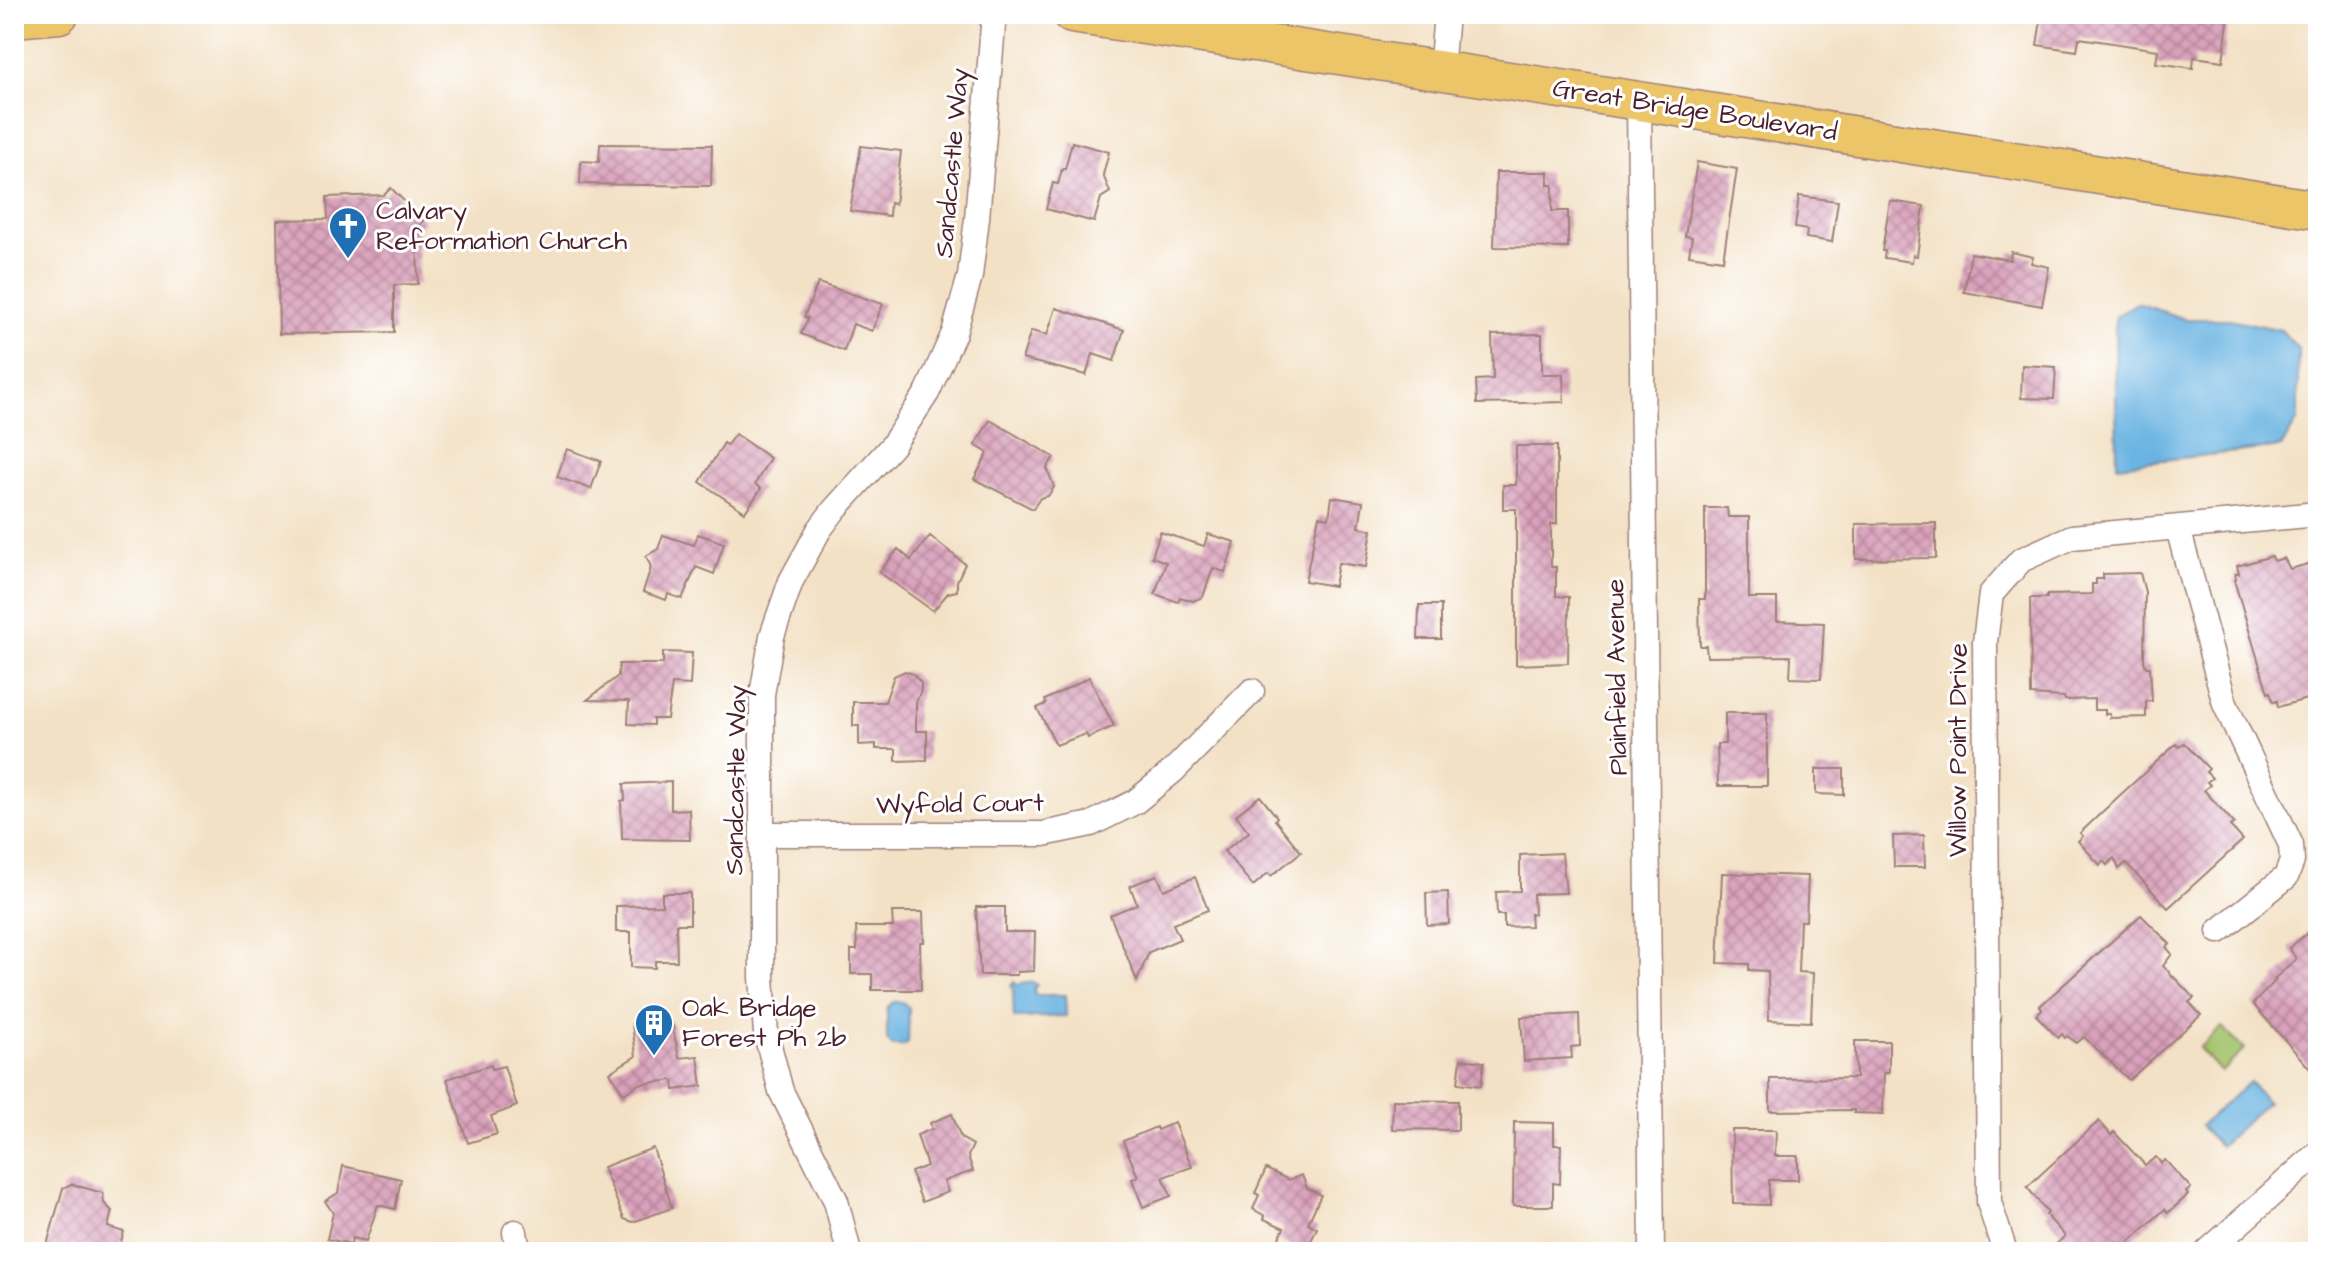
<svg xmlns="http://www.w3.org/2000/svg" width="2332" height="1266" font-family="'Architects Daughter',sans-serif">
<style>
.green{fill:#a3c36b;stroke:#76714b;stroke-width:2}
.water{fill:#6ab4e2;stroke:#5a6a86;stroke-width:2}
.building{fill:url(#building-cross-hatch)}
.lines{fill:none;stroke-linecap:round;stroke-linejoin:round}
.minor-casing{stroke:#9e8078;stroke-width:27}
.primary-casing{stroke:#9e8078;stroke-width:41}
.minor{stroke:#fff;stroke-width:24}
.primary{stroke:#edc569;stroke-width:38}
.labels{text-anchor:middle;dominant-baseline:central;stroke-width:6;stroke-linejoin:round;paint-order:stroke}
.street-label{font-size:26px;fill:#4a1f2b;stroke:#fff}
.poi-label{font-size:26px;fill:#4a1f2b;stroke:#fff;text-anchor:start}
</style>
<defs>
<pattern id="building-cross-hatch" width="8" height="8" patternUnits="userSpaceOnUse" patternTransform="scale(2)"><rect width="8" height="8" fill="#daa1bc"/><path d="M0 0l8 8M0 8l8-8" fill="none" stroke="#b38399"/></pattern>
</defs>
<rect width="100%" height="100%" fill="#fff"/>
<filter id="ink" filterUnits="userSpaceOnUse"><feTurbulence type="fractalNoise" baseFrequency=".0125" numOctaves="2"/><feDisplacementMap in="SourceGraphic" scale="16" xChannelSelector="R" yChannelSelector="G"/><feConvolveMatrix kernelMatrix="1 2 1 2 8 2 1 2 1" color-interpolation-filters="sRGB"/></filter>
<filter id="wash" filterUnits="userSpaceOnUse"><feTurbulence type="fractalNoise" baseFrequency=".006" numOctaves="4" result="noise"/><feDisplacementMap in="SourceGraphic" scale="32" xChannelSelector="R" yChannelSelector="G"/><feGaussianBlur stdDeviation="1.8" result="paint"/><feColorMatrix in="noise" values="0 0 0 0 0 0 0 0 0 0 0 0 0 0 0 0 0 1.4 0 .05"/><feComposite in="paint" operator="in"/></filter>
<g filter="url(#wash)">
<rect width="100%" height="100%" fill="#f3e1c5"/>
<!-- green -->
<path class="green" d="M2222 1027 2244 1050 2221 1072 2199 1048Z"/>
<!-- water -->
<g class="water">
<path d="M2137 303 2185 319H2229L2281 330 2298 349V420L2281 447 2117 465 2115 317Z"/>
<path d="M1014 982 1017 985 1033 982 1037 985 1034 988 1035 995H1065L1066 1016 1014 1018 1013 989 1011 986Z"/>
<path d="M893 1002H902L909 1008 908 1043 903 1046H893L887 1040V1008Z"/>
<path d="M2250 1082 2267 1102 2220 1146 2200 1126Z"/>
</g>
<g id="blocks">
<!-- building -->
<g class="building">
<path d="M2042 14H2229L2223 61 2194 57 2193 68 2156 63 2158 50 2106 42 2079 38 2077 51 2037 45Z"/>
<path d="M1072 142 1109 152 1103 175 1110 192 1101 198 1094 222 1046 209 1053 183 1058 184 1062 169H1065Z"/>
<path d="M600 144 712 145 711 186 580 184 581 161 599 162Z"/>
<path d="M861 146 901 151 895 204 890 203 889 216 850 211Z"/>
<path d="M1697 162 1737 169 1723 260 1689 255 1692 237 1685 236Z"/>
<path d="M1496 172H1548V185H1553L1552 211H1568V248L1494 247Z"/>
<path d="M391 188 424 221 417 228 418 284 394 285V332L279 334 277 220 328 219 327 197 384 195Z"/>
<path d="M1799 196 1838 201 1832 242 1806 238 1807 230 1795 228Z"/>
<path d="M1890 201 1924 206 1917 256 1913 255 1912 262 1884 258 1885 251H1882Z"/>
<path d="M2011 252 2033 257 2031 263 2049 267 2042 306 1964 292 1971 253 2010 260Z"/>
<path d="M818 283 883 304 872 331 853 324 844 351 801 334 808 318 804 317Z"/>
<path d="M1056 308 1124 330 1114 361 1093 354 1086 375 1022 359 1031 331 1047 335Z"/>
<path d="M1542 334V374H1563L1564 402 1477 404 1476 380 1493 379 1492 335Z"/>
<path d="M2022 365 2056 367 2054 399 2021 398Z"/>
<path d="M990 420 1054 457 1047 468 1054 487 1048 496 1040 498 1033 509 974 479 988 453 975 445Z"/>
<path d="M735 434 770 458 755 484 761 489 745 512 700 482 724 443 727 445Z"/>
<path d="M1516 446H1557V524H1551V567H1556V596L1569 597 1568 663 1516 665V509H1503V485H1516Z"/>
<path d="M567 449 601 461 591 489 557 477Z"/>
<path d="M1332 497 1363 502 1359 527 1372 530 1366 567 1338 563 1334 586 1305 581 1319 516 1329 518Z"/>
<path d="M1705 508H1727L1728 517H1749V598H1777V621L1824 623 1821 679 1790 678 1791 656 1707 657 1706 646H1700L1699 599H1705Z"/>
<path d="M1936 523V558L1856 559V524Z"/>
<path d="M1160 532 1204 546 1208 534 1235 542 1225 572 1213 568 1203 597 1193 601 1180 597 1178 602 1155 594 1166 562 1152 557Z"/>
<path d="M698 534 724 543 714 574 696 567 682 599 668 594 666 600 643 592 651 567 646 556 658 549 663 535 694 545Z"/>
<path d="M930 536 965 564 957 581V591L948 593 933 611 879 572 898 549 911 560Z"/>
<path d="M2272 556 2274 561 2284 558 2290 569 2318 561V685L2312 686 2314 692 2308 694 2310 698 2278 707 2277 701 2273 702 2270 692 2268 693 2234 580H2236L2235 574H2239L2237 566Z"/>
<path d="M2140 573 2145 592 2144 661 2146 667H2150L2152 701H2146V717L2110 718V714H2105V710H2094V699L2065 700 2064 697 2031 695 2030 598H2047V595L2092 594V584H2096V579H2103V574Z"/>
<path d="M1419 605H1441V639H1418Z"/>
<path d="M663 652 692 653 690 685 672 684 667 719H653V725L628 724 629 701 587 700 618 676 619 664H663Z"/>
<path d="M905 671 913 674 921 683V690L916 703V731H927V760L896 761V749H876V744L859 745V726H853V702H885L894 676Z"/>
<path d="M1089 677 1114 726 1088 738 1086 734 1056 745 1037 708 1046 704 1045 700Z"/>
<path d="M1725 713H1767V786H1718L1717 744H1725Z"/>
<path d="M2184 743 2209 769 2206 772 2212 778 2207 782 2210 785 2204 790 2234 823 2230 826 2243 840 2168 908 2126 863 2119 869 2114 858 2107 865 2103 861 2100 865 2078 841 2083 836 2080 833 2118 797 2176 744 2179 747Z"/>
<path d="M1816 769H1844V795L1816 794Z"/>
<path d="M671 782V810L689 809 690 840 622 839 621 801 625 800 624 784Z"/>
<path d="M1260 796 1277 817 1275 820 1301 852 1271 876 1268 873 1253 886 1224 851 1249 832 1236 815Z"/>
<path d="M1924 835 1925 867H1894L1893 836Z"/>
<path d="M1562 853 1566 893 1533 894 1534 914H1530L1531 926 1504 927V915H1497L1496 892 1520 891V855Z"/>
<path d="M1722 873 1808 876 1806 921H1800L1798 972 1813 973 1811 1022 1769 1020 1768 971 1749 970V964L1718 963Z"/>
<path d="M1157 875 1164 890 1195 877 1208 910 1173 924 1180 939 1149 952 1137 981 1110 915 1137 904 1130 886Z"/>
<path d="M1448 892 1449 924 1427 925 1426 893Z"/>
<path d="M662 893H690V924H676L677 961H655V968L631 967V932H616V906L662 905Z"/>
<path d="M976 907H1005V932H1035L1034 971 1017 972V975H980Z"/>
<path d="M892 912H923L924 942H920L921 990H872V974H851V950H857L856 927H893Z"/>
<path d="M2141 915 2170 944 2166 947 2172 954 2163 966 2194 998 2189 1002 2201 1015 2129 1080 2084 1037 2077 1043 2067 1036 2065 1038 2062 1034 2058 1038 2036 1015 2042 1009 2040 1006Z"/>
<path d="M2318 924V1078L2253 1004 2276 980 2274 979 2296 959 2289 948Z"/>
<path d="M1579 1014 1580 1046 1571 1047 1572 1058 1524 1061 1521 1017Z"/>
<path d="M657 1020V1025L672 1023 679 1058 698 1056 702 1086 674 1090 673 1080 639 1084 624 1094 610 1072 636 1056 632 1023Z"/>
<path d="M1855 1041H1889V1073H1884L1883 1114 1854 1113V1110L1770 1111V1079L1856 1078Z"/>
<path d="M1461 1059 1484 1062 1481 1086 1458 1083Z"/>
<path d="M491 1065 492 1069 504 1066 517 1106 491 1116 497 1134 468 1143 447 1079Z"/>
<path d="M1393 1100 1458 1101V1130L1392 1129Z"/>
<path d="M952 1114 961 1138 973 1145 968 1156 973 1171 944 1181 948 1192 922 1202 911 1172 927 1166 917 1135 932 1129 930 1123Z"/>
<path d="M2099 1121 2111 1135 2114 1132 2145 1165 2156 1157 2161 1163 2165 1160 2191 1188 2186 1192 2188 1195 2168 1213 2165 1209 2118 1252H2048L2065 1236 2046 1215 2048 1213 2027 1187Z"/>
<path d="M1514 1122 1554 1123V1145H1561L1560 1184 1553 1183V1206H1513Z"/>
<path d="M1174 1123 1192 1167 1163 1177 1171 1196 1143 1207 1132 1179 1138 1177 1123 1141 1156 1127 1157 1130Z"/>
<path d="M1732 1130H1776L1775 1156H1798V1180H1769V1205L1733 1204Z"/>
<path d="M653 1148 672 1208 633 1222 624 1219 603 1167Z"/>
<path d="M343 1166 401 1179 395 1209 378 1205 366 1241 352 1238 351 1244 327 1239 333 1213 325 1201 338 1193Z"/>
<path d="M1266 1169 1289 1180 1302 1175 1307 1188 1321 1195 1308 1223 1317 1228 1306 1252 1278 1240 1284 1228 1264 1219 1265 1216 1253 1209 1259 1195 1255 1193Z"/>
<path d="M71 1184 103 1193 104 1203 112 1211 108 1227 124 1232 118 1252H45L63 1188Z"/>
</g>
</g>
</g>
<g filter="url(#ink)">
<use href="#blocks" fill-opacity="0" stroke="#9e8078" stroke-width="2"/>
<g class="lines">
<!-- minor casing -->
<g class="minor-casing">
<g id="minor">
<path d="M1441 71 1446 14"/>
<path d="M1639 101 1652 1252"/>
<path d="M2178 528 2225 704 2291 845 2292 861 2286 877 2219 931"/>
<path d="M763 834H1043L1091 824 1135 802 1173 771 1252 691"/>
<path d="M515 1232 518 1252"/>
<path d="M849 1252 836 1201 781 1091 766 1034 762 977V695L772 636 791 581 819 530 834 510 892 446 927 393 954 333 970 276 977 218 994 14"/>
<path d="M2005 1252 1989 1202 1985 642 1991 594 2021 560 2072 537 2318 514"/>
<path d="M2207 1252 2318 1153"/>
</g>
</g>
<!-- primary casing -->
<g class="primary-casing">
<g id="primary">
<path d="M1072 14 1639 101 2318 210"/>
<path d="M14 18 59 14"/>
</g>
</g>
<!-- minor -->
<use href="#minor" class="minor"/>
<!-- primary -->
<use href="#primary" class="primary"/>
</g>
</g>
<!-- icons -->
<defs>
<g id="church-pin" transform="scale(2)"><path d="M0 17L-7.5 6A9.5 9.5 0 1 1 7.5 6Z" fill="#1f6fb2" stroke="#fff"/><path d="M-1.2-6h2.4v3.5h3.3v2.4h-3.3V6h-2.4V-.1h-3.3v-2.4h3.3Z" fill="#fff"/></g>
<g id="building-pin" transform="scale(2)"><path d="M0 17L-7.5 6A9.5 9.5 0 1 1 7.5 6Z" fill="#1f6fb2" stroke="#fff"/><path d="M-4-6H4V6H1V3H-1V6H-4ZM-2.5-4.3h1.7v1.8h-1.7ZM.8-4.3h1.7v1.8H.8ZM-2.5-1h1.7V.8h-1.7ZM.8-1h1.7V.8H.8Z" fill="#fff"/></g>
</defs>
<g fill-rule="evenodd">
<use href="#church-pin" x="348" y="226"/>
<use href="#building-pin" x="654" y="1023"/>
</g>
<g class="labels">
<!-- street labels -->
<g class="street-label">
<text transform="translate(1695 110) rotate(9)">Great Bridge Boulevard</text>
<text transform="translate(952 163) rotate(-85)">Sandcastle Way</text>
<text transform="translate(1617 677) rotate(-91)">Plainfield Avenue</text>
<text transform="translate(1958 750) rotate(-90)">Willow Point Drive</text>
<text transform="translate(736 780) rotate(-89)">Sandcastle Way</text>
<text transform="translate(960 804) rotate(-1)">Wyfold Court</text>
</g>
<!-- poi labels -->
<g class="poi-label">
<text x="376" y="211">Calvary<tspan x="376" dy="30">Reformation Church</tspan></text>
<text x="682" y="1008">Oak Bridge<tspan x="682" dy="30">Forest Ph 2b</tspan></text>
</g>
</g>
<!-- margin -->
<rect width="2332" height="1266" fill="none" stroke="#fff" stroke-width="48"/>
</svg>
